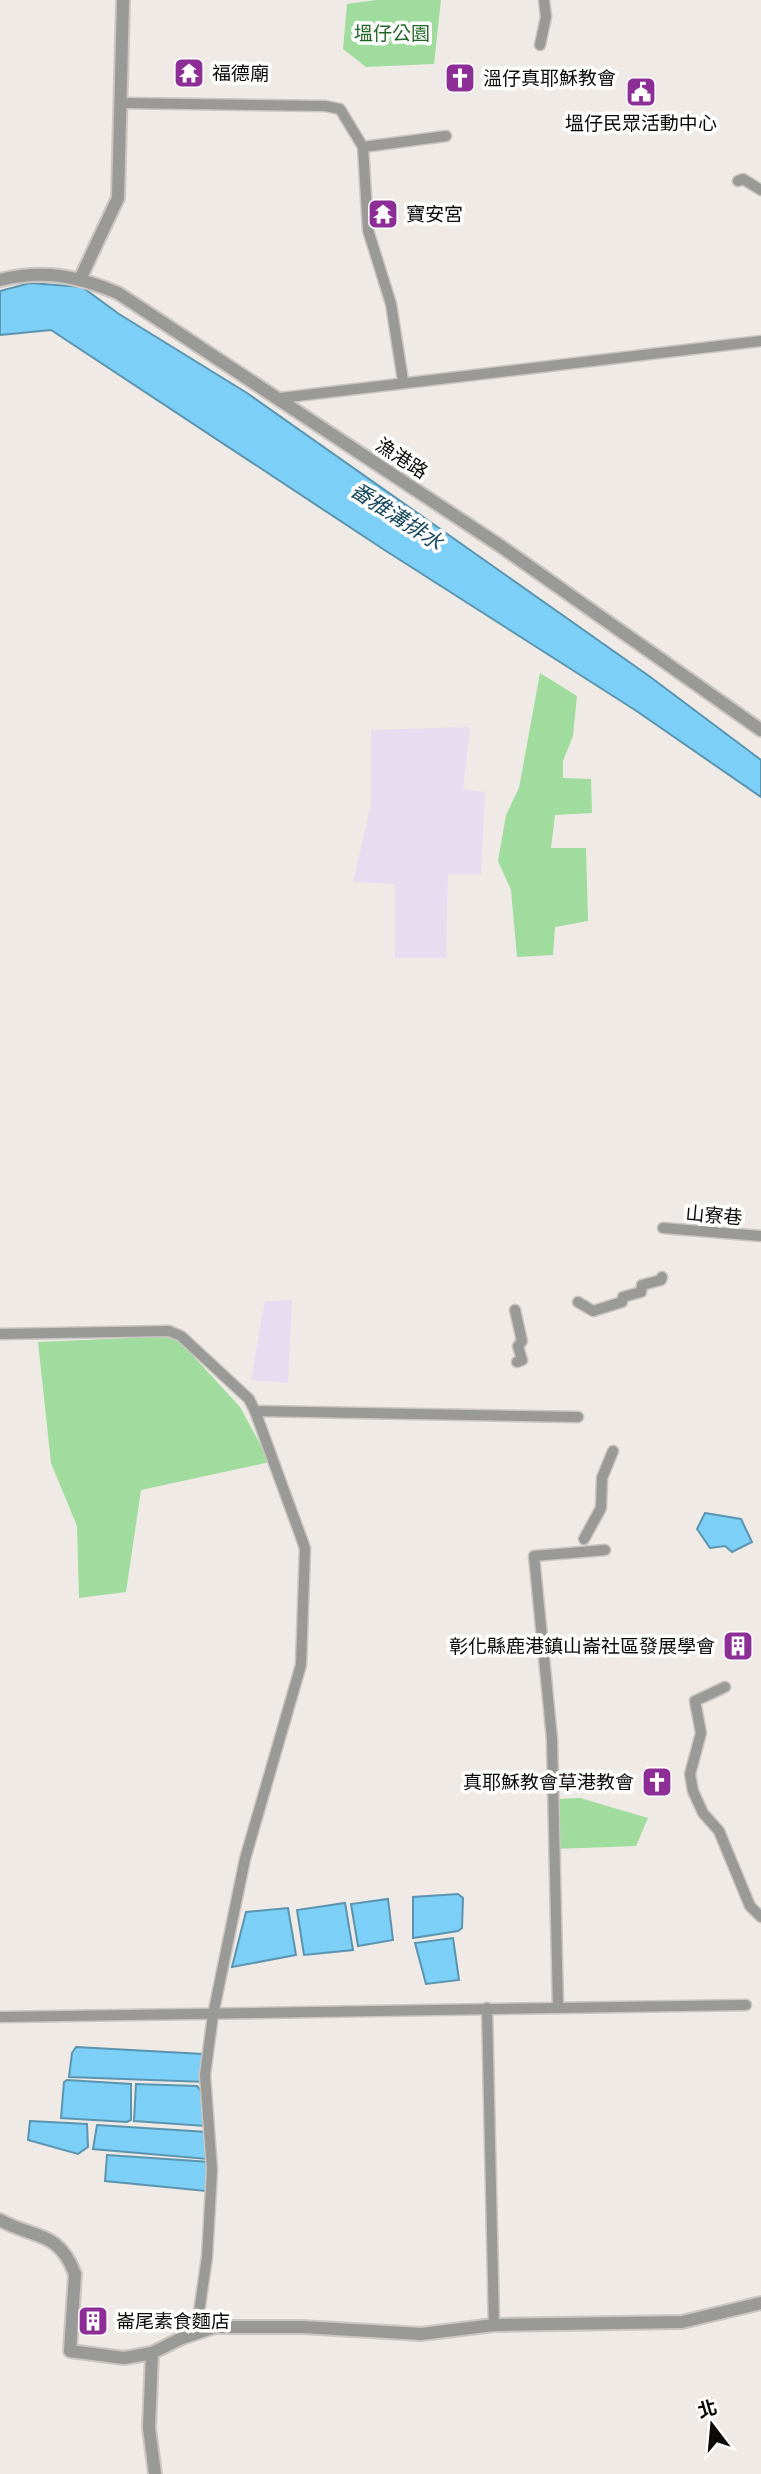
<svg xmlns="http://www.w3.org/2000/svg" width="761" height="2474" font-family="'Public Sans','Noto Sans TC',sans-serif">
<style>
.industrial{fill:#e8dcf0}
.green{fill:#a0dc9e}
.water{fill:#7ccff6;stroke:#5b94af;stroke-width:2}
.lines{fill:none;stroke-linecap:round;stroke-linejoin:round}
.minor-casing{stroke:#cbc6c2;stroke-width:13}
.tertiary-casing{stroke:#cbc6c2;stroke-width:16}
.minor{stroke:#999a98;stroke-width:10}
.tertiary{stroke:#999a98;stroke-width:12}
.labels{text-anchor:middle;dominant-baseline:central;stroke-width:7;stroke-linejoin:round;paint-order:stroke}
.park-label{font-size:19px;fill:#226725;stroke:#fff}
.poi-label{font-size:19px;fill:#0d0b0a;stroke:#fff;text-anchor:start}
.street-label{font-size:19px;fill:#0d0b0a;stroke:#fff}
.water-label{font-size:21px;font-style:italic;fill:#18485c;stroke:#fff}
</style>
<rect width="100%" height="100%" fill="#efeae5"/>
<!-- industrial -->
<g class="industrial">
<path d="M470 727 463 789 485 792 481 874H448L446 958H395V884L353 882 371 805V730Z"/>
<path d="M292 1300 288 1383 251 1380 265 1301Z"/>
</g>
<!-- green -->
<g class="green">
<path d="M376 0H441L434 64 366 67 343 49 347 4Z"/>
<path d="M540 673 577 696 573 736 563 761V778L591 779 592 813 555 815 551 848H586L588 921 555 927 553 955 517 957 511 890 498 861 506 815 519 788Z"/>
<path d="M175 1336 240 1407 270 1462 141 1490 126 1592 79 1598 77 1526 51 1463 38 1342Z"/>
<path d="M580 1798 648 1818 636 1846 554 1849 557 1799Z"/>
</g>
<!-- water -->
<g class="water">
<path d="M30 283 82 287 119 314 247 393 649 676 761 760V797L635 710 386 551 51 330 0 335V291Z"/>
<path d="M705 1513 741 1519 752 1542 732 1552 725 1546 710 1548 697 1529Z"/>
<path d="M458 1894 463 1898 462 1928 458 1931 413 1938V1897Z"/>
<path d="M388 1899 393 1940 358 1946 351 1904Z"/>
<path d="M345 1903 353 1950 304 1955 297 1910Z"/>
<path d="M288 1908 296 1955 232 1967 246 1912Z"/>
<path d="M453 1938 459 1980 426 1984 415 1943Z"/>
<path d="M76 2047 203 2054 206 2082 69 2077 72 2053Z"/>
<path d="M67 2080 131 2084V2120L127 2122 61 2118 64 2082Z"/>
<path d="M136 2084 197 2086 202 2092 205 2126 134 2121Z"/>
<path d="M30 2121 87 2124 88 2147 78 2154 28 2140Z"/>
<path d="M97 2125 207 2132V2159L93 2149Z"/>
<path d="M107 2155 210 2162V2186L206 2191 105 2181Z"/>
</g>
<g class="lines">
<!-- minor casing -->
<g class="minor-casing">
<g id="minor">
<path d="M540 45 546 17 544 0"/>
<path d="M122 103 325 106 340 109 363 147 368 230 391 304 403 381"/>
<path d="M363 147 446 136"/>
<path d="M738 181 743 179 761 190"/>
<path d="M280 398 761 341"/>
<path d="M663 1228 761 1236"/>
<path d="M578 1302 593 1311 622 1302 623 1297 641 1292 642 1285 661 1280 662 1277"/>
<path d="M515 1310 522 1341 518 1346 522 1360 517 1362"/>
<path d="M0 1334 169 1331 181 1336 249 1399 255 1411 305 1548 301 1665 245 1859 213 2015 205 2075 212 2170 207 2257 196 2333"/>
<path d="M255 1411 578 1417"/>
<path d="M584 1539 601 1508 602 1478 613 1451"/>
<path d="M725 1687 695 1701 701 1733 690 1774 693 1791 703 1813 719 1831 750 1906 761 1917"/>
<path d="M558 2007 552 1739 534 1556 605 1550"/>
<path d="M487 2008 494 2325"/>
<path d="M0 2017 746 2005"/>
</g>
</g>
<!-- tertiary casing -->
<g class="tertiary-casing">
<g id="tertiary">
<path d="M81 277 118 198 123 0"/>
<path d="M0 280C44 269 77 276 118 293L499 545 761 730"/>
<path d="M0 2220C33 2239 58 2229 75 2274L70 2351 124 2358 152 2353 182 2338 215 2327H302L421 2334 494 2325 682 2322 761 2303"/>
<path d="M152 2353 149 2428 155 2474"/>
</g>
</g>
<!-- minor -->
<use href="#minor" class="minor"/>
<!-- tertiary -->
<use href="#tertiary" class="tertiary"/>
</g>
<!-- icons -->
<defs>
<g id="temple-square" transform="scale(1.575)"><rect x="-9" y="-9" width="18" height="18" rx="4" fill="#8d2e97" stroke="#fff"/><path d="M0-6L5-2H3V0L6.5 2.5H4V6H1.5V3h-3V6H-4V2.5H-6.5L-3 0V-2H-5Z" fill="#fff"/></g>
<g id="church-square" transform="scale(1.575)"><rect x="-9" y="-9" width="18" height="18" rx="4" fill="#8d2e97" stroke="#fff"/><path d="M-1.2-6h2.4v3.5h3.3v2.4h-3.3V6h-2.4V-.1h-3.3v-2.4h3.3Z" fill="#fff"/></g>
<g id="civic-square" transform="scale(1.575)"><rect x="-9" y="-9" width="18" height="18" rx="4" fill="#8d2e97" stroke="#fff"/><path d="M-.6-6.5H3V-4.5H.6V-3L4-1V1h2V6H-6V1h2V-1L-.6-3ZM-1.2 2.5V6h2.4V2.5Z" fill="#fff"/></g>
<g id="building-square" transform="scale(1.575)"><rect x="-9" y="-9" width="18" height="18" rx="4" fill="#8d2e97" stroke="#fff"/><path d="M-4-6H4V6H1V3H-1V6H-4ZM-2.5-4.3h1.7v1.8h-1.7ZM.8-4.3h1.7v1.8H.8ZM-2.5-1h1.7V.8h-1.7ZM.8-1h1.7V.8H.8Z" fill="#fff"/></g>
</defs>
<g fill-rule="evenodd">
<use href="#temple-square" x="189" y="73"/>
<use href="#church-square" x="460" y="78"/>
<use href="#civic-square" x="641" y="92"/>
<use href="#temple-square" x="383" y="214"/>
<use href="#building-square" x="738" y="1646"/>
<use href="#church-square" x="657" y="1782"/>
<use href="#building-square" x="93" y="2321"/>
</g>
<g class="labels">
<!-- park labels -->
<g class="park-label">
<text x="392" y="33">塭仔公園</text>
</g>
<!-- poi labels -->
<g class="poi-label">
<text x="212" y="73">福德廟</text>
<text x="483" y="78">溫仔真耶穌教會</text>
<text x="641" y="123" text-anchor="middle">塭仔民眾活動中心</text>
<text x="406" y="214">寶安宮</text>
<text x="715" y="1646" text-anchor="end">彰化縣鹿港鎮山崙社區發展學會</text>
<text x="634" y="1782" text-anchor="end">真耶穌教會草港教會</text>
<text x="116" y="2321">崙尾素食麵店</text>
</g>
<!-- street labels -->
<g class="street-label">
<text transform="translate(402 458) rotate(33)">漁港路</text>
<text transform="translate(714 1215) rotate(5)">山寮巷</text>
</g>
<!-- water labels -->
<g class="water-label">
<text transform="translate(397 516) rotate(33)">番雅溝排水</text>
</g>
</g>
<!-- north arrow -->
<g transform="translate(712 2425) rotate(344)" stroke="#ffffff" stroke-width="5" paint-order="stroke">
<path d="M0-5L12 26L0 18L-12 26Z" fill="#0d0b0a"/>
<text y="-10" font-size="19" font-weight="bold" text-anchor="middle" fill="#0d0b0a">北</text>
</g>
</svg>
